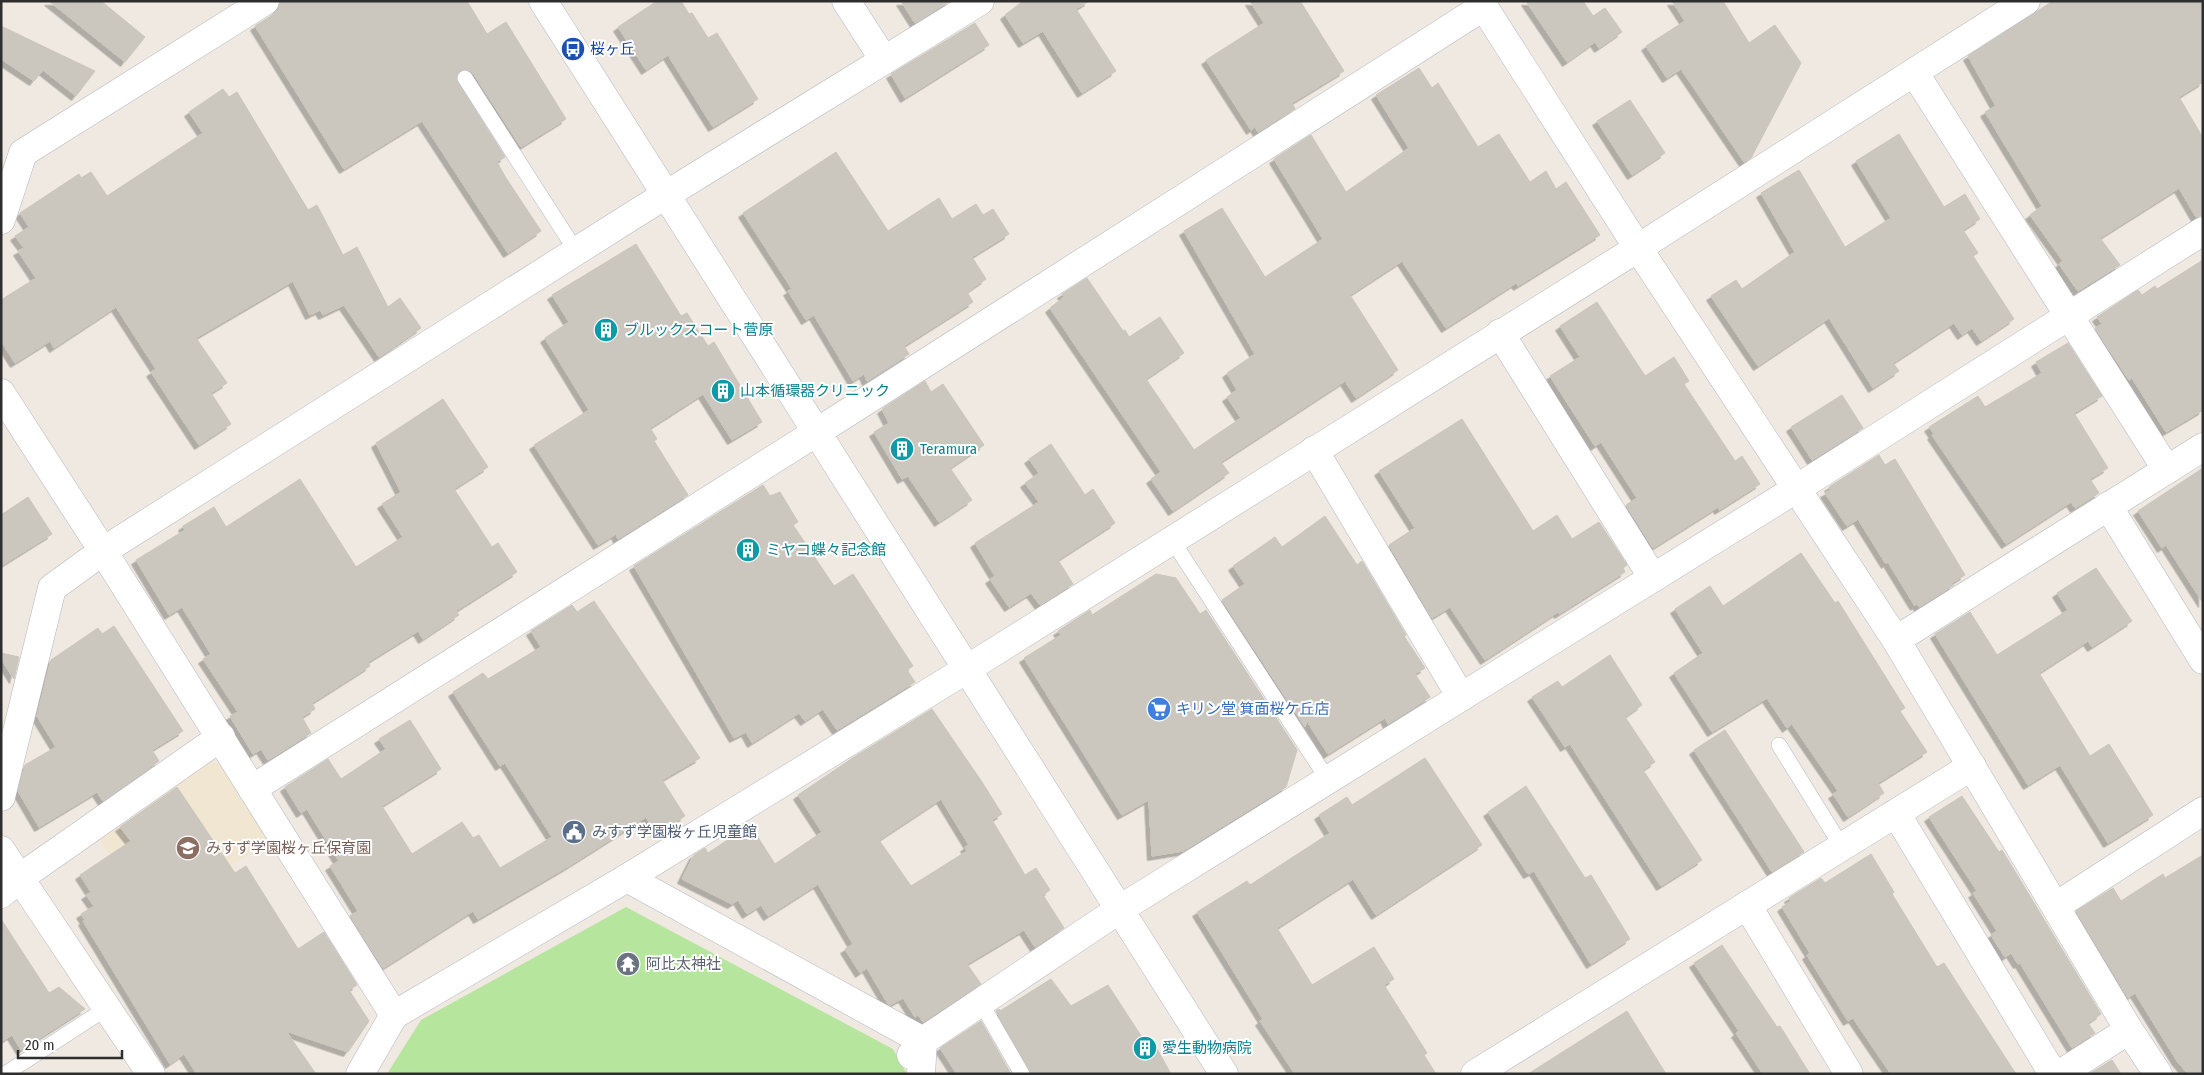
<svg xmlns="http://www.w3.org/2000/svg" width="2204" height="1075" font-family="'Fira Sans Condensed','Noto Sans JP',sans-serif">
<style>
.education{fill:#f0e6d1}
.green{fill:#b6e59e}
.building{fill:#cbc7bf;stroke:#cbc5ba;fill-rule:evenodd;filter:url(#shadow)}
.lines{fill:none;stroke-linecap:round;stroke-linejoin:round}
.lane-casing{stroke:#b4b7c1;stroke-width:16}
.street-casing{stroke:#b4b7c1;stroke-width:29}
.secondary-casing{stroke:#b4b7c1;stroke-width:29}
.lane{stroke:#fff;stroke-width:15}
.street{stroke:#fff;stroke-width:28}
.secondary{stroke:#fff;stroke-width:28}
.labels{text-anchor:middle;dominant-baseline:central;stroke-width:4;stroke-linejoin:round;paint-order:stroke}
.transit-label{font-size:15px;fill:#164399;stroke:#fff;text-anchor:start}
.culture-label{font-size:15px;fill:#0d838f;stroke:#fff;text-anchor:start}
.shop-label{font-size:15px;fill:#366cbe;stroke:#fff;text-anchor:start}
.service-label{font-size:15px;fill:#4e5e75;stroke:#fff;text-anchor:start}
.education-label{font-size:15px;fill:#785e54;stroke:#fff;text-anchor:start}
.worship-label{font-size:15px;fill:#5b616d;stroke:#fff;text-anchor:start}
</style>
<defs>
<filter id="shadow"><feDropShadow dx="-4.5" dy="4.5" stdDeviation="0" flood-color="#0004"/></filter>
</defs>
<rect width="100%" height="100%" fill="#efe9e1"/>
<!-- education -->
<path class="education" d="M209 761 225 766 272 839 150 918 96 834Z"/>
<!-- green -->
<path class="green" d="M626 907 893 1049 907 1074H387L421 1020Z"/>
<!-- building -->
<g class="building">
<path d="M49 1H101L145 37 125 62Z"/>
<path d="M280 1H467L487 34 506 22 566 119 521 147 473 73 469 70H460L456 79 505 157 497 162 506 178 541 231 508 253 422 121 344 169 255 26 274 14 279 8Z"/>
<path d="M657 1H681L689 14 692 13 708 38 717 33 758 99 713 127 668 55 646 70 618 27Z"/>
<path d="M901 1H950L915 23Z"/>
<path d="M1023 1H1089L1076 9 1116 71 1082 93 1043 31 1023 43 1005 15Z"/>
<path d="M1250 1H1300L1344 71 1292 103 1295 109 1258 132 1255 127 1251 130 1206 60 1264 23Z"/>
<path d="M1526 1H1583L1593 16 1605 8 1622 32 1599 48 1595 42 1567 62Z"/>
<path d="M1672 1H1723L1749 43 1775 25 1801 63 1751 158 1744 162 1681 69 1667 78 1646 46 1685 21Z"/>
<path d="M2053 1H2203V82L2179 97 2203 138V215L2196 217 2179 188 2100 238 2120 265 2078 291 2059 264 2063 261 2030 215 2042 206 1985 112 1996 106 1968 56Z"/>
<path d="M975 23 989 45 905 98 891 74Z"/>
<path d="M1 26 57 53 95 71 76 96 43 70 34 81 1 59Z"/>
<path d="M1419 68 1432 88 1438 83 1478 147 1499 134 1530 182 1546 171 1556 189 1566 182 1600 235 1518 286 1516 283 1446 328 1402 261 1350 295 1398 370 1356 398 1345 381 1221 462 1229 473 1173 511 1151 479 1161 472 1050 308 1064 297 1062 294 1087 278 1123 331 1125 330 1129 337 1160 317 1184 353 1146 379 1194 450 1241 418 1227 397 1237 390 1227 373 1255 354 1184 231 1222 208 1265 277 1323 239 1274 159 1311 135 1346 192 1409 148 1376 95Z"/>
<path d="M223 89 229 97 237 92 308 210 317 205 343 255 357 247 388 307 400 298 421 328 379 357 344 305 323 315 320 310 310 315 293 281 196 338 227 383 211 393 231 424 199 445 151 372 156 369 116 307 54 348 50 341 15 363 1 341V300L36 278 18 251 24 248 15 236 29 227 20 213 79 174 81 178 91 172 107 196 203 133 189 112Z"/>
<path d="M1630 100 1665 153 1632 175 1597 121Z"/>
<path d="M1899 134 1944 207 1965 194 1980 219 1963 230 1978 253 1973 256 2014 319 1981 341 1972 328 1962 335 1954 323 1893 363 1899 371 1873 388 1829 318 1758 366 1711 296 1736 280 1742 289 1795 252 1761 193 1799 170 1845 247 1891 218 1856 161Z"/>
<path d="M836 152 888 231 939 198 952 219 976 204 983 215 993 209 1009 234 972 257 986 279 967 292 973 302 904 346 909 354 867 381 864 374 853 381 814 315 806 320 788 291 792 289 743 213Z"/>
<path d="M636 244 681 316 687 313 708 346 714 342 762 422 732 440 703 394 650 428 657 439 654 441 688 495 618 539 616 534 598 545 534 445 589 410 545 338 569 322 552 295Z"/>
<path d="M2203 260V410L2166 432 2132 378 2129 380 2095 328 2102 324 2097 317 2138 290 2142 295 2155 286 2157 289Z"/>
<path d="M1597 302 1645 376 1674 357 1689 381 1684 384 1735 461 1742 456 1760 484 1719 510 1718 507 1653 548 1626 505 1637 498 1601 442 1595 446 1550 376 1580 357 1560 326Z"/>
<path d="M2068 343 2102 396 2074 413 2108 468 2090 479 2099 493 2075 508 2071 502 2006 544 1932 435 1934 434 1929 427 1978 396 1985 407 2042 373 2036 362Z"/>
<path d="M925 381 931 392 943 384 984 445 950 468 972 500 939 522 908 476 902 479 874 432 889 423 882 409Z"/>
<path d="M1842 395 1863 428 1812 460 1791 427Z"/>
<path d="M443 399 488 467 454 489 492 547 498 543 517 572 456 611 459 615 423 639 418 631 368 662 370 666 312 703 315 709 302 717 311 733 268 760 261 749 253 754 230 716 238 712 203 659 211 654 182 607 169 615 136 560 185 530 183 526 214 507 226 527 300 479 356 567 403 537 382 504 401 492 376 443Z"/>
<path d="M1462 419 1533 531 1557 515 1572 539 1599 522 1627 565 1623 568 1625 572 1559 614 1558 612 1485 660 1450 607 1432 618 1389 545 1415 528 1379 471Z"/>
<path d="M1051 444 1085 495 1093 489 1115 523 1058 560 1073 584 1040 605 1031 593 1009 607 990 579 995 576 975 543 1039 502 1025 483 1039 473 1029 459Z"/>
<path d="M1879 455 1885 465 1895 459 1965 575 1952 583 1954 585 1919 607 1917 604 1915 606 1888 562 1886 564 1858 519 1847 526 1825 493 1831 490 1829 487Z"/>
<path d="M2203 468V603L2166 545 2162 548 2138 511Z"/>
<path d="M763 485 770 496 780 492 798 522 793 525 834 586 853 574 913 666 907 670 915 682 837 730 823 709 805 721 799 713 752 743 746 732 734 738 634 566Z"/>
<path d="M28 497 52 534 1 566V515Z"/>
<path d="M1325 516 1357 565 1362 561 1406 635 1404 636 1425 668 1415 674 1430 697 1388 724 1385 718 1328 754 1307 721 1305 727 1222 600 1245 584 1233 566 1275 537 1282 547Z"/>
<path d="M1801 553 1835 603 1838 601 1905 708 1900 711 1927 752 1878 783 1884 793 1848 817 1833 794 1838 791 1792 724 1787 728 1767 698 1712 732 1674 673 1703 653 1675 609 1710 586 1723 606Z"/>
<path d="M2096 568 2132 621 2092 647 2088 641 2039 673 2090 756 2109 744 2153 815 2108 843 2060 765 2028 785 1935 634 1970 612 1997 655 2068 610 2057 593Z"/>
<path d="M1156 574 1176 578 1200 614 1206 610 1297 750 1286 787 1183 851 1152 856 1149 800 1122 815 1024 658 1061 635 1058 631 1090 610 1092 615Z"/>
<path d="M594 601 700 758 662 780 685 816 657 834 646 817 569 866 478 919 473 911 383 968 350 916 358 911 330 866 339 861 307 809 301 813 285 787 328 759 341 779 386 749 379 739 410 720 441 769 382 806 412 854 462 822 473 838 479 835 500 868 552 837 505 763 500 766 453 692 483 673 488 679 541 647 531 631 572 605 577 612Z"/>
<path d="M114 626 183 731 152 750 159 761 103 801 97 792 39 827 18 791 25 765 56 747 37 716 51 660 98 628 102 634Z"/>
<path d="M1 653 19 657 14 679 1 659Z"/>
<path d="M1610 655 1642 705 1625 717 1655 762 1643 770 1702 860 1661 886 1570 744 1565 747 1532 697 1558 681 1562 687Z"/>
<path d="M932 709 982 782 1002 814 992 820 1025 875 1036 868 1050 890 1043 895 1064 928 1035 947 1024 930 967 964 981 984 923 1022 918 1015 915 1017 903 998 890 1005 888 1004 867 968 860 973 845 949 853 944 818 884 768 916 761 905 747 914 738 900 732 904 682 879 694 855 705 848 708 853 750 825 775 864 822 832 798 795 854 757ZM941 799 969 845 965 847 967 851 911 886 879 840Z"/>
<path d="M1725 730 1804 852 1772 872 1694 750Z"/>
<path d="M1425 758 1482 845 1376 915 1353 879 1277 928 1312 985 1374 947 1394 979 1384 985 1427 1053 1424 1055 1436 1074H1295L1260 1021 1263 1019 1197 912 1247 881 1250 885 1330 833 1319 815 1347 797 1352 805Z"/>
<path d="M1526 786 1585 878 1591 875 1630 939 1591 964 1534 871 1528 874 1488 812Z"/>
<path d="M177 787 235 873 246 866 298 949 324 932 357 985 349 990 369 1021 348 1052 286 1031 316 1074H197L184 1054 170 1064 83 921 85 920 81 914 94 906 86 895 91 892 80 875 131 841 120 827Z"/>
<path d="M1962 796 1999 852 2002 850 2101 1014 2088 1023 2095 1033 2072 1048 2020 963 2018 964 2011 953 2005 957 1991 935 1997 931 1973 893 1977 891 1929 817Z"/>
<path d="M1871 854 1894 892 1892 894 1937 967 1944 963 2016 1074H1891L1853 1018 1848 1021 1807 955 1810 953 1782 907 1791 901 1789 898 1821 878 1825 883Z"/>
<path d="M2203 855V1074H2188L2177 1061 2135 993 2128 998 2076 911 2113 888 2121 901 2163 874 2165 878Z"/>
<path d="M1 919 49 993 59 987 85 1009 21 1050 12 1035 1 1042Z"/>
<path d="M1722 945 1777 1027 1780 1026 1810 1074H1763L1736 1033 1739 1031 1694 963Z"/>
<path d="M1051 979 1071 1006 1108 985 1145 1042 1151 1038 1171 1074H1031L996 1011 999 1009 1000 1011Z"/>
<path d="M1627 1011 1666 1074H1528Z"/>
<path d="M981 1021 1011 1074H957L940 1048Z"/>
<path d="M2112 1060 2121 1074H2089Z"/>
</g>
<g class="lines">
<!-- lane casing -->
<g class="lane-casing">
<g id="lane">
<path d="M465 78 576 251"/>
<path d="M1172 540 1328 780"/>
<path d="M1779 745 1842 847"/>
<path d="M981 1003 1022 1074"/>
<path d="M5 1074 107 1008"/>
</g>
</g>
<!-- street casing -->
<g class="street-casing">
<g id="street">
<path d="M846 1 884 60"/>
<path d="M1480 1 1638 248 1896 640 2129 1030 2158 1074"/>
<path d="M1914 72 2167 470"/>
<path d="M1 220 23 153 265 1"/>
<path d="M1500 333 1653 578"/>
<path d="M1 393 103 551 394 1015"/>
<path d="M1314 450 1461 697"/>
<path d="M2108 506 2203 660"/>
<path d="M1896 640 2203 447"/>
<path d="M252 789 839 418 1483 7"/>
<path d="M1 797 52 588 103 551 635 214 980 1"/>
<path d="M1896 813 2053 1074"/>
<path d="M1 850 151 1074"/>
<path d="M627 878 923 1041 911 1055"/>
<path d="M1 894 21 877 221 737"/>
<path d="M1747 905 1849 1074"/>
<path d="M2056 906 2203 811"/>
<path d="M360 1074 394 1015 627 878 967 669 1638 248 2026 1"/>
<path d="M921 1074 923 1041 1120 909 1796 489 2203 231"/>
<path d="M1475 1074 1972 766"/>
<path d="M2060 1074 2129 1030"/>
</g>
</g>
<!-- secondary casing -->
<g class="secondary-casing">
<path id="secondary" d="M543 1 1224 1074"/>
</g>
<!-- lane -->
<use href="#lane" class="lane"/>
<!-- street -->
<use href="#street" class="street"/>
<!-- secondary -->
<use href="#secondary" class="secondary"/>
</g>
<!-- icons -->
<defs>
<g id="bus-disc" transform="scale(1.25)"><circle r="9.5" fill="#1a4fb4" stroke="#fff"/><path d="M-5-6H5V4H4V6H2V4H-2V6H-4V4H-5ZM-3.5-4V0h7V-4ZM-3.5 1.2v1.5H-2V1.2ZM2 1.2v1.5H3.5V1.2Z" fill="#fff"/></g>
<g id="building-disc" transform="scale(1.25)"><circle r="9.5" fill="#0f9aa8" stroke="#fff"/><path d="M-4-6H4V6H1V3H-1V6H-4ZM-2.5-4.3h1.7v1.8h-1.7ZM.8-4.3h1.7v1.8H.8ZM-2.5-1h1.7V.8h-1.7ZM.8-1h1.7V.8H.8Z" fill="#fff"/></g>
<g id="supermarket-disc" transform="scale(1.25)"><circle r="9.5" fill="#3f7fe0" stroke="#fff"/><path d="M-6-5.5h2.5l.6 2H6L4.5 2H-2.5L-4.4-4H-6ZM-1.5 3.2a1.3 1.3 0 1 0 .1 0ZM3 3.2a1.3 1.3 0 1 0 .1 0Z" fill="#fff"/></g>
<g id="civic-disc" transform="scale(1.25)"><circle r="9.5" fill="#5c6f8a" stroke="#fff"/><path d="M-.6-6.5H3V-4.5H.6V-3L4-1V1h2V6H-6V1h2V-1L-.6-3ZM-1.2 2.5V6h2.4V2.5Z" fill="#fff"/></g>
<g id="school-disc" transform="scale(1.25)"><circle r="9.5" fill="#8d6e63" stroke="#fff"/><path d="M0-5L7-2L0 1L-7-2ZM-4 1L0 2.5L4 1V4Q0 6-4 4Z" fill="#fff"/></g>
<g id="temple-disc" transform="scale(1.25)"><circle r="9.5" fill="#6b7280" stroke="#fff"/><path d="M0-6L5-2H3V0L6.5 2.5H4V6H1.5V3h-3V6H-4V2.5H-6.5L-3 0V-2H-5Z" fill="#fff"/></g>
</defs>
<g fill-rule="evenodd">
<use href="#bus-disc" x="573" y="49"/>
<use href="#building-disc" x="606" y="330"/>
<use href="#building-disc" x="723" y="391"/>
<use href="#building-disc" x="902" y="449"/>
<use href="#building-disc" x="748" y="550"/>
<use href="#supermarket-disc" x="1159" y="709"/>
<use href="#civic-disc" x="574" y="832"/>
<use href="#school-disc" x="188" y="848"/>
<use href="#temple-disc" x="628" y="964"/>
<use href="#building-disc" x="1145" y="1048"/>
</g>
<g class="labels">
<!-- transit labels -->
<g class="transit-label">
<text x="590" y="49">桜ヶ丘</text>
</g>
<!-- culture labels -->
<g class="culture-label">
<text x="624" y="330">ブルックスコート菅原</text>
<text x="740" y="391">山本循環器クリニック</text>
<text x="920" y="449">Teramura</text>
<text x="766" y="550">ミヤコ蝶々記念館</text>
<text x="1162" y="1048">愛生動物病院</text>
</g>
<!-- shop labels -->
<g class="shop-label">
<text x="1176" y="709">キリン堂 箕面桜ケ丘店</text>
</g>
<!-- service labels -->
<g class="service-label">
<text x="592" y="832">みすず学園桜ヶ丘児童館</text>
</g>
<!-- education labels -->
<g class="education-label">
<text x="206" y="848">みすず学園桜ヶ丘保育園</text>
</g>
<!-- worship labels -->
<g class="worship-label">
<text x="646" y="964">阿比太神社</text>
</g>
</g>
<!-- border -->
<rect width="2204" height="1075" fill="none" stroke="#2e2e2e" stroke-width="5"/>
<!-- scale -->
<path d="M18 1050v8h104v-8" fill="none" stroke="#2e2e2e" stroke-width="2.5"/>
<text x="25" y="1050" font-size="15" fill="#2e2e2e" stroke="#ffffff" stroke-width="4" paint-order="stroke">20 m</text>
</svg>
